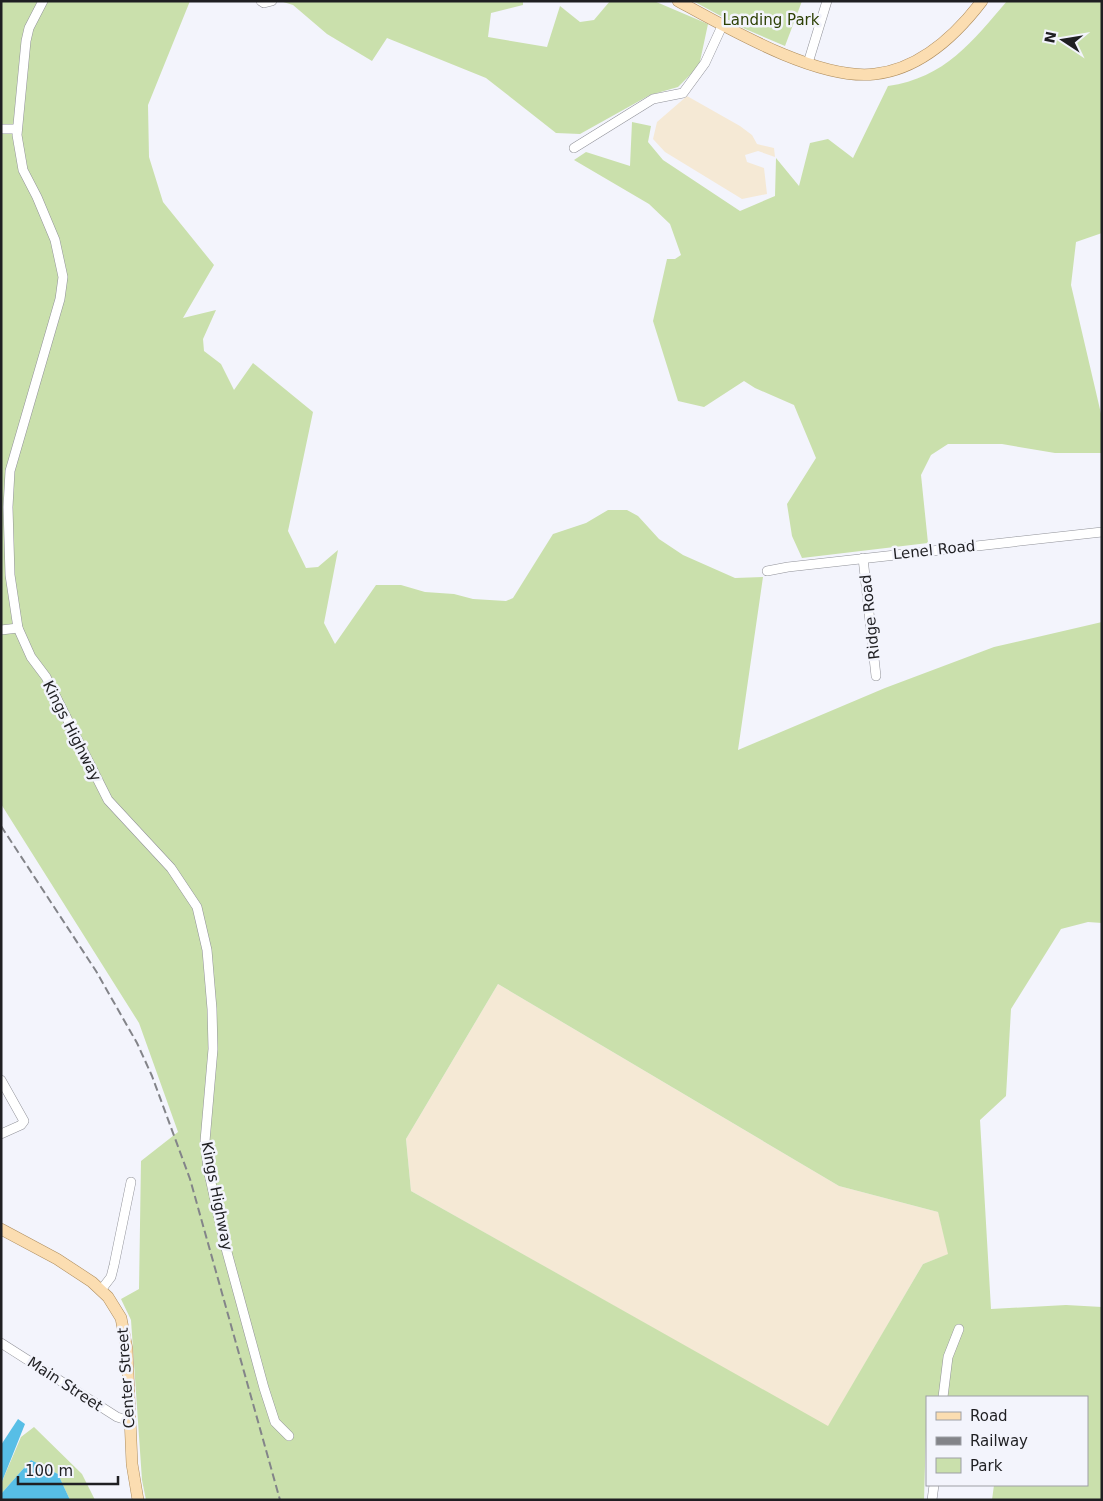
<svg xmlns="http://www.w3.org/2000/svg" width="1103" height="1501" font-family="'DejaVu Sans',sans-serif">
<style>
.industrial{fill:#f5e9d5}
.green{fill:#cae0ac;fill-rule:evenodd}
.water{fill:#57bee6}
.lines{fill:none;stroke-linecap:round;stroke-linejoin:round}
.minor-casing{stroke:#919299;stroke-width:10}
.major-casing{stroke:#ad8c5d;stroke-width:12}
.minor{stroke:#fff;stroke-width:9}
.major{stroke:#fbddb1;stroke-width:11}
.rail{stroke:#838489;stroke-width:2;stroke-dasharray:8 4;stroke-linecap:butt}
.labels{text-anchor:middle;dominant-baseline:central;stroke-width:5;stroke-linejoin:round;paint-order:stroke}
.park-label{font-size:15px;fill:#2e4106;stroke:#f3f4fc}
.street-label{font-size:15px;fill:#1f1f22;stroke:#f3f4fc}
</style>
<rect width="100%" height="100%" fill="#f3f4fc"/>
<!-- industrial -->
<g class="industrial">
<path d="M687 96 740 126 752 135 757 144 774 148 775 157 758 151 745 155 747 162 764 168 767 194 742 199 665 152 653 139 657 122Z"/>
<path d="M498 984 839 1186 938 1212 949 1254 923 1264 828 1427 411 1191 406 1139Z"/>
</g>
<!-- green -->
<g class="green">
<path d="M1 1H190L148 105 149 157 163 202 214 265 183 318 216 310 203 339 204 351 221 364 234 390 253 363 313 412 288 531 306 568 318 567 338 550 324 623 335 644 376 585H401L425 592 454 594 473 599 506 601 513 598 553 534 586 523 608 510H627L638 516 659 539 683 555 735 578 763 577 738 750 885 688 994 647 1102 622V923L1088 922 1061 929 1011 1009 1006 1096 980 1120 991 1309 1066 1305 1102 1307V1500H992L994 1485H1087V1397H927L924 1500H146L142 1480 131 1320 121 1299 139 1289 141 1161 178 1132 139 1023 1 804ZM498 984 839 1186 938 1212 948 1254 923 1264 828 1426 411 1191 406 1139Z"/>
<path d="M280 1H523V5L491 13 488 37 547 47 560 6 580 22 594 20 610 1H654L708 24 699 66 678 87 650 95 580 134 556 133 486 78 387 38 372 61 327 34 293 5Z"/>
<path d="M693 1H802L785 46 743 28Z"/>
<path d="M1007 1H1102V233L1076 242 1071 285 1102 418V453H1055L1002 444H948L931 455 921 475 928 543 802 558 792 536 787 504 816 458 794 405 755 388 744 381 704 407 678 401 653 321 667 259H675L681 255 670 224 649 204 574 160 586 152 630 166 632 122 651 126 648 142 663 160 740 211 775 196 776 158 799 186 810 143 828 139 853 158 888 86C945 78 973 41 1007 1Z"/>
<path d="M34 1427 82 1474 95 1500H70L58 1474 31 1460 1 1494V1484L21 1437Z"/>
</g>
<!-- water -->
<g class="water">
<path d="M18 1419 25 1424 1 1484V1445Z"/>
<path d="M31 1460 58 1474 70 1500H1V1494Z"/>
</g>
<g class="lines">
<!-- minor casing -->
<g class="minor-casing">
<g id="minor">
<path d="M43 1 29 28 26 41 17 135 23 170 37 197 55 240 63 277 60 299 10 471 8 507 10 575 18 628 31 657 46 677 108 800 171 868 197 907 207 950 212 1009 213 1049 205 1141 208 1169 224 1241 264 1388 275 1422 289 1436"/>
<path d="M261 1 264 3 272 1"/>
<path d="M808 63 827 1"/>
<path d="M1 129H17"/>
<path d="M574 148 653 99 683 93 705 63 723 24"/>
<path d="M863 558 876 676"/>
<path d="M767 571 788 567 1102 532"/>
<path d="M1 630 18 628"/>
<path d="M1 1080 24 1121 21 1125 1 1134"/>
<path d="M101 1290 111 1277 114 1265 131 1182"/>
<path d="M1 1343 117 1417 130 1421"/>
<path d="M943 1397 948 1357 959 1329"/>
<path d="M932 1500 934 1485"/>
</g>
</g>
<!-- major casing -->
<g class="major-casing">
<g id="major">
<path d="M678 1C728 28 818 81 875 74 920 69 956 35 982 1"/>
<path d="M1 1229 57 1259 92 1282 108 1297 121 1318 127 1349 132 1464 138 1500"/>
</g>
</g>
<!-- minor -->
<use href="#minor" class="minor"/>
<!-- major -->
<use href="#major" class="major"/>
<!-- rail -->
<path class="rail" d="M1 826 96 971 137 1043 152 1076 190 1179 280 1500"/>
</g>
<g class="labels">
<!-- park labels -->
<g class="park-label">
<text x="771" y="20">Landing Park</text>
</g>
<!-- street labels -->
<g class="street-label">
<text transform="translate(934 550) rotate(-6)">Lenel Road</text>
<text transform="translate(870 617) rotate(-96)">Ridge Road</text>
<text transform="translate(72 731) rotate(63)">Kings Highway</text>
<text transform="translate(217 1196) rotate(79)">Kings Highway</text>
<text transform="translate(126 1378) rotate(-94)">Center Street</text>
<text transform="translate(65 1384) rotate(33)">Main Street</text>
</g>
</g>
<!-- border -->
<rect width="1103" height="1501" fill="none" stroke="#1f1f22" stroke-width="5"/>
<!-- legend -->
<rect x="926" y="1396" width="162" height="90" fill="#f3f4fc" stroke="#9e9fa5"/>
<rect x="936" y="1412" width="25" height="8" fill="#fbddb1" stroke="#9e9fa5"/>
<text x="970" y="1421" font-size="15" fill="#1f1f22">Road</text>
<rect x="936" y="1437" width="25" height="8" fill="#838489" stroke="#9e9fa5"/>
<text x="970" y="1446" font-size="15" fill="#1f1f22">Railway</text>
<rect x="936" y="1458" width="25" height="15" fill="#cae0ac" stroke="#9e9fa5"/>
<text x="970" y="1471" font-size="15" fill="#1f1f22">Park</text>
<!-- north arrow -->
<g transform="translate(1063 40) rotate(282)" stroke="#f3f4fc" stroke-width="4" paint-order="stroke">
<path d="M0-4L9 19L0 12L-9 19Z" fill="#1f1f22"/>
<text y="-8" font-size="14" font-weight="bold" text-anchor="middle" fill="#1f1f22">N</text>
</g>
<!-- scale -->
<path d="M18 1476v8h100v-8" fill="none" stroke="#1f1f22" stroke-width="2.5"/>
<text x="25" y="1476" font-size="15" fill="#1f1f22" stroke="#f3f4fc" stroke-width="4" paint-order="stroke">100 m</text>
</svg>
